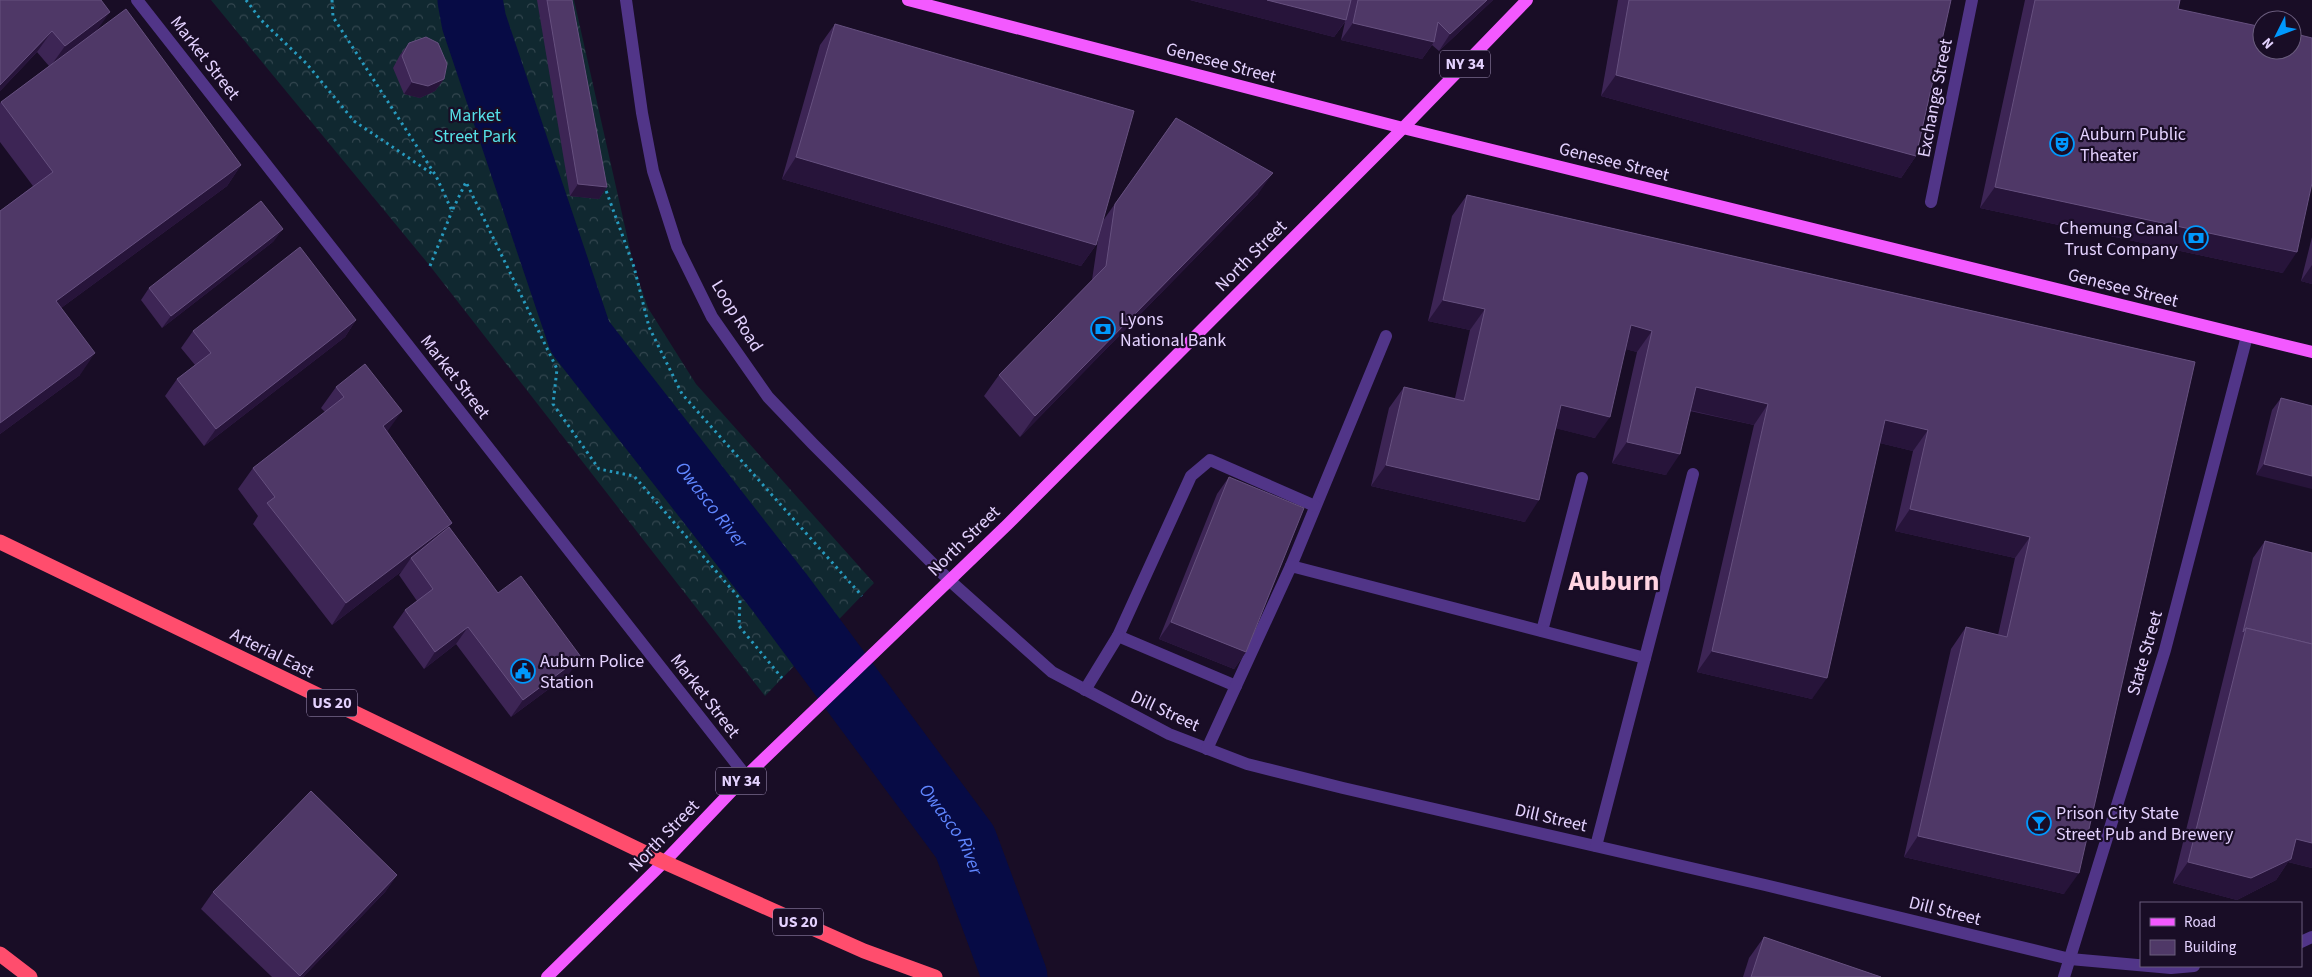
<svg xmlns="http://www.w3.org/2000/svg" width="2312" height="977" font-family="'Source Sans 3',sans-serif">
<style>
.forest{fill:url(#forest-crowns)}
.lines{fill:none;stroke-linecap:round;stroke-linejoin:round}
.river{stroke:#070b45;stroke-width:65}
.path{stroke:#279abe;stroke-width:3;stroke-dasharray:2.5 4;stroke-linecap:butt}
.minor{stroke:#513588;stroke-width:12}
.major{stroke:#f359ff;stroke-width:12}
.highway{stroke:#ff4d6d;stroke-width:15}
.wall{fill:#3d2555}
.shaded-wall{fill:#27143a}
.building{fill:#4f3867;stroke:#66507f}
.labels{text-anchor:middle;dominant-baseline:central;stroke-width:4.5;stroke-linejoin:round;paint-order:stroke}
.shield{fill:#190d26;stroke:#a797be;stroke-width:1}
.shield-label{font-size:16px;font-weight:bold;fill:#e4d2ff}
.street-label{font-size:18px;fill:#e4d2ff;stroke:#190d26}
.park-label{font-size:18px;fill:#56e0e7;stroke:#190d26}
.poi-label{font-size:18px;fill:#e4d2ff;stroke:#190d26;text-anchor:start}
.water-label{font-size:19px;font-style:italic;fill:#6086ff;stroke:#190d26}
.town-label{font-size:28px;font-weight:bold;fill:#ffd4e2;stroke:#190d26}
</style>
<defs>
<pattern id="forest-crowns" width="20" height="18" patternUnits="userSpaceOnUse" patternTransform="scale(1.25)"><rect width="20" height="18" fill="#102830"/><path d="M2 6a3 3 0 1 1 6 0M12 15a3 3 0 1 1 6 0" fill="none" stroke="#33464f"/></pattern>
</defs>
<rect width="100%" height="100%" fill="#190d26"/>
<!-- forest -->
<path class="forest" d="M211 0H574L634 267 648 308 696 384 874 583 765 696 430 266Z"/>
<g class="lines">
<!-- river -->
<path class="river" id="s1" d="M470 0 474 22 580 337 780 593 965 842 1015 977"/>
<!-- path -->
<g class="path">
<path d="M246 0 261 20 306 63 354 121 434 175"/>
<path d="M332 0 333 17 436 176 452 211 466 182 557 369 553 404 599 469 634 476 740 599 739 626 782 678"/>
<path d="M604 185 634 267 649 327 682 394 862 596"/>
<path d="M430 266 452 211"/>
</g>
<!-- minor -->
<g class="minor">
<path d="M137 0 746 776"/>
<path d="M626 0 642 113 653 171 677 246 712 317 768 397 813 444 949 580 1052 672 1169 734 1247 764 1343 788 1765 885 2070 959 2171 968 2194 966"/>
<path d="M1931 202 1972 0"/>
<path d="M1291 566 1386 336"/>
<path d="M1542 631 1582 478"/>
<path d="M1236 686 1118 636 1191 476 1210 460 1315 506"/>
<path d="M1085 690 1118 636"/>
<path d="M1207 749 1291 566 1645 658"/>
<path d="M1596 846 1693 474"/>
<path d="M2301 942 2312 937"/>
<path d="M2064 977 2165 650 2247 336"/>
</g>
<!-- major -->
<g class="major">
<path d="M908 0 1403 128 2312 352"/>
<path d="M547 977 664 862 746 776 1007 525 1403 128 1527 0"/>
</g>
<!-- highway -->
<g class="highway">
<path d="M0 542 664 862 864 951 935 977"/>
<path d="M0 954 30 977"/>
</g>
</g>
<!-- wall -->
<g class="wall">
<path d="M0 0 96 32 241 165 227 186 61 308 80 375 0 434V211L33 186 0 142V103L49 66 37 52 0 91Z"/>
<path d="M537 0H572L607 187 599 199 570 196Z"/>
<path d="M1190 0H1493L1439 51 1432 45 1422 59 1341 40 1345 22 1334 37Z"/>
<path d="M1618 0H1951L1916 156 1901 178 1601 96Z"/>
<path d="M2025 0H2180L2178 9 2283 273 1980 208Z"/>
<path d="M835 24 1102 222 1176 118 1258 194 1020 437 984 396 999 375 1092 280 1099 233 1096 245 1081 266 782 179 820 45Z"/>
<path d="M409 43 444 79 435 91 420 98 404 94 393 68 400 55Z"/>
<path d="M1467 195 2195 362 2064 894 1904 857 1951 649 1966 627 1998 635 2015 558 1895 531 1913 451 1880 443 1812 699 1697 672 1754 425 1690 411 1666 475 1612 463 1637 352 1626 349 1595 438 1556 428 1525 522 1371 486 1389 408 1404 387 1455 398 1470 330 1428 321 1452 216Z"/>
<path d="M2312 237V284L2301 281Z"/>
<path d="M274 241 162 328 141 300 149 288Z"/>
<path d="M356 320 345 337 204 446 165 396 177 379 195 365 181 348 193 331Z"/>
<path d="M336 387 388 432 449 527 498 593 569 674 511 717 456 644 424 669 393 627 405 610 417 601 399 575 402 571 332 625 253 524 258 516 238 489 253 468 325 412 321 408Z"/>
<path d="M2281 398 2312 406 2256 475 2272 410Z"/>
<path d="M1229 477 1246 652 1234 669 1159 639 1217 494Z"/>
<path d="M2265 541 2312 553V868L2288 862 2276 880 2237 900 2173 883 2253 558Z"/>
<path d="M397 875 385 892 303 977H272L201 909 213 892Z"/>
<path d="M1764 937 1881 977H1743L1749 958Z"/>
</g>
<!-- shaded-wall -->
<g class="shaded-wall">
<path d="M1190 0H1267L1346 20 1334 37Z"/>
<path d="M1487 0H1493L1439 51 1450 34Z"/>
<path d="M110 12 95 33 50 67 65 46Z"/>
<path d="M1353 23 1434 42 1422 59 1341 40Z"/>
<path d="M52 31 37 52 0 91V85Z"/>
<path d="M1616 75 1916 156 1901 178 1601 96Z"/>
<path d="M444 79 435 91 420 98 404 94 412 82Z"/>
<path d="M796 157 1096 245 1081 266 782 179Z"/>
<path d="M241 165 227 186 42 322 56 301Z"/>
<path d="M1273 173 1258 194 1020 437 1035 416Z"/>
<path d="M578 184 607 187 599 199 570 196Z"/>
<path d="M1995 187 2297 252 2283 273 1980 208Z"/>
<path d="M283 229 274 241 162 328 171 316Z"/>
<path d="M2312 265V284L2301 281Z"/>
<path d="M1443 300 1485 309 1470 330 1428 321Z"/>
<path d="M356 320 345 337 204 446 216 429Z"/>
<path d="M1631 325 1652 331 1637 352 1616 347Z"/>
<path d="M95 353 80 375 0 434V423Z"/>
<path d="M1696 387 1768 404 1754 425 1681 408Z"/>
<path d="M1561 405 1610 417 1595 438 1546 426Z"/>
<path d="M402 411 387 432 383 426Z"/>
<path d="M1885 420 1928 430 1913 451 1871 441Z"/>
<path d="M1627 442 1680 454 1666 475 1612 463Z"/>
<path d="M2264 464 2312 476V489L2256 475Z"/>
<path d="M1386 465 1539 500 1525 522 1371 486Z"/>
<path d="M1910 509 2030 537 2015 558 1895 531Z"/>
<path d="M452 523 438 544 411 558 402 571 332 625 346 603Z"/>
<path d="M1171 622 1246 652 1234 669 1159 639Z"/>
<path d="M468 627 456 644 424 669 435 652Z"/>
<path d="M1712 651 1827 678 1812 699 1697 672Z"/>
<path d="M581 657 569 674 511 717 523 700Z"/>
<path d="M1918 836 2079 873 2064 894 1904 857Z"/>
<path d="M2296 839 2312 843V868L2288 862 2276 880 2237 900 2173 883 2188 862Z"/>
<path d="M397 875 385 892 303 977H299Z"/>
</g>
<!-- building -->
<g class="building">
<path d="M0 0H101L110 12 65 46 52 31 0 85Z"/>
<path d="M547 0H572L607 187 578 184Z"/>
<path d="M1267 0H1351L1346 20Z"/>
<path d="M1358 0H1487L1450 34 1438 22 1434 42 1353 23Z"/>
<path d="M1629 0H1951L1916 156 1616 75Z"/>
<path d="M2035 0H2180L2178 9 2262 27V50H2292V33L2312 38V183L2297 252 1995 187Z"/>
<path d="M126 9 241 165 56 301 95 353 0 423V211L53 172 1 102Z"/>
<path d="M835 24 1134 111 1096 245 796 157Z"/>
<path d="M426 37 438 43 447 64 444 79 428 86 412 82 402 56 409 43Z"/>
<path d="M1176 118 1273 173 1035 416 999 375 1106 266 1115 204Z"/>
<path d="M1467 195 2195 362 2079 873 1918 836 1966 627 2007 637 2030 537 1910 509 1928 430 1885 420 1827 678 1712 651 1768 404 1696 387 1680 454 1627 442 1652 331 1631 325 1610 417 1561 405 1539 500 1386 465 1404 387 1464 401 1485 309 1443 300Z"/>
<path d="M261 201 283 229 171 316 149 288Z"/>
<path d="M300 247 356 320 216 429 177 379 211 353 193 331Z"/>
<path d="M365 364 402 411 383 426 452 523 346 603 267 503 275 497 253 468 344 397 336 387Z"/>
<path d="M2281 398 2312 406V476L2264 464Z"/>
<path d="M1229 477 1304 508 1246 652 1171 622Z"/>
<path d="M449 527 498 593 521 576 581 657 523 700 468 627 435 652 405 610 433 589 411 558Z"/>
<path d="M2265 541 2312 553V644L2246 628 2243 632Z"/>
<path d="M2246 628 2312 644V843L2296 839 2291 859 2251 878 2188 862Z"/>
<path d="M311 791 397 875 300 976 213 892Z"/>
<path d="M1764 937 1881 977H1751Z"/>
</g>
<!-- icons -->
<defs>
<g id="theatre-ring" transform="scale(1.25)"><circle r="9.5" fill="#190d26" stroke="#0098fd" stroke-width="1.5"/><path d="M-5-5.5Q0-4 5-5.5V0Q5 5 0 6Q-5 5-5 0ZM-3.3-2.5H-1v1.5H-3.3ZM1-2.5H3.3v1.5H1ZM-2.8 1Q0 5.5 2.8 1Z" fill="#0098fd"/></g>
<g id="bank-ring" transform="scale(1.25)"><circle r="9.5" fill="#190d26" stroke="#0098fd" stroke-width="1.5"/><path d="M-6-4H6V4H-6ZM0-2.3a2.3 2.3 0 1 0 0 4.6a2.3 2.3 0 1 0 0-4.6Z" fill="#0098fd"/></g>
<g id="civic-ring" transform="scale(1.25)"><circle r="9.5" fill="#190d26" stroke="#0098fd" stroke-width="1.5"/><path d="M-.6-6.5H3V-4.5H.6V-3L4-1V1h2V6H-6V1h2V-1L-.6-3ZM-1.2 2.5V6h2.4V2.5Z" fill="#0098fd"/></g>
<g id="bar-ring" transform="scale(1.25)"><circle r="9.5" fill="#190d26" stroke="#0098fd" stroke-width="1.5"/><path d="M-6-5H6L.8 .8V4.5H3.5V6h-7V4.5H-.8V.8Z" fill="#0098fd"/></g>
</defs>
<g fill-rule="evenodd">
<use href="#theatre-ring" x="2062" y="144"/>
<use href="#bank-ring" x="2196" y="238"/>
<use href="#bank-ring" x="1103" y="329"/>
<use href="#civic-ring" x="523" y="671"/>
<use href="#bar-ring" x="2039" y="823"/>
</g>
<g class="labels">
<!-- shield labels -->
<g class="shield">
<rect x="1440" y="50.5" width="50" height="27" rx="4"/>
<rect x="307" y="689.5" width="50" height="27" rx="4"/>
<rect x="716" y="767.5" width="50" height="27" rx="4"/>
<rect x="773" y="908.5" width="50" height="27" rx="4"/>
</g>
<g class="shield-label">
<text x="1465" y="64">NY 34</text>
<text x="332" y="703">US 20</text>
<text x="741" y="781">NY 34</text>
<text x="798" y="922">US 20</text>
</g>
<!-- street labels -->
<g class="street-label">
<text transform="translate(205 58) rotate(52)">Market Street</text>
<text transform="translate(1221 63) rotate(15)">Genesee Street</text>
<text transform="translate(1935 98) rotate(-79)">Exchange Street</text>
<text transform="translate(1614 162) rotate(14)">Genesee Street</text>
<text transform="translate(1251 256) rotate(-45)">North Street</text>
<text transform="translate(2123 288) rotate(14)">Genesee Street</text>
<text transform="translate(737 316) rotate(58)">Loop Road</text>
<text transform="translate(455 377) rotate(52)">Market Street</text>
<text transform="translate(964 541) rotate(-44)">North Street</text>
<text transform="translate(272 653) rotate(26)">Arterial East</text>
<text transform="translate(2145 653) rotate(-74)">State Street</text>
<text transform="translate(705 696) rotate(52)">Market Street</text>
<text transform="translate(1165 711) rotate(25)">Dill Street</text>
<text transform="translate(1551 818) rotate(13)">Dill Street</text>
<text transform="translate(664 836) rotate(-46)">North Street</text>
<text transform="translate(1945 911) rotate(14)">Dill Street</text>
</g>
<!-- park labels -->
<g class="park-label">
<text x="475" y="115">Market<tspan x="475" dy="21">Street Park</tspan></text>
</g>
<!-- poi labels -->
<g class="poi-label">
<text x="2080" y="134">Auburn Public<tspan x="2080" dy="21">Theater</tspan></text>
<text x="2178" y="228" text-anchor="end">Chemung Canal<tspan x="2178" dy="21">Trust Company</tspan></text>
<text x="1120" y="319">Lyons<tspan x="1120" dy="21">National Bank</tspan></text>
<text x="540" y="661">Auburn Police<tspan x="540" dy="21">Station</tspan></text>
<text x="2056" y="813">Prison City State<tspan x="2056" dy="21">Street Pub and Brewery</tspan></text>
</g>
<!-- water labels -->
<g class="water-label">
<text stroke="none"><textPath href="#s1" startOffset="568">Owasco River</textPath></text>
<text stroke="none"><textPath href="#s1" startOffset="972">Owasco River</textPath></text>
</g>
<!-- town labels -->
<g class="town-label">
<text x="1614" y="581">Auburn</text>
</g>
</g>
<!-- legend -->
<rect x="2140" y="902" width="162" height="65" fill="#190d26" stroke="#6a5c7d"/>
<rect x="2150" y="918" width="25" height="8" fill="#f359ff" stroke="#6a5c7d"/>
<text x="2184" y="927" font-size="15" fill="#e4d2ff">Road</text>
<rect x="2150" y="940" width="25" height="15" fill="#4f3867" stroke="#6a5c7d"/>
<text x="2184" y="952" font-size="15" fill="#e4d2ff">Building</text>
<!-- north arrow -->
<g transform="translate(2277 35) rotate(228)"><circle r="24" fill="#190d26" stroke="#6a5c7d"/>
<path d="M0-4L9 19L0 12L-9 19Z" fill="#0098fd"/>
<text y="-8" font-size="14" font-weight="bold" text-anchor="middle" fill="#e4d2ff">N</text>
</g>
</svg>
